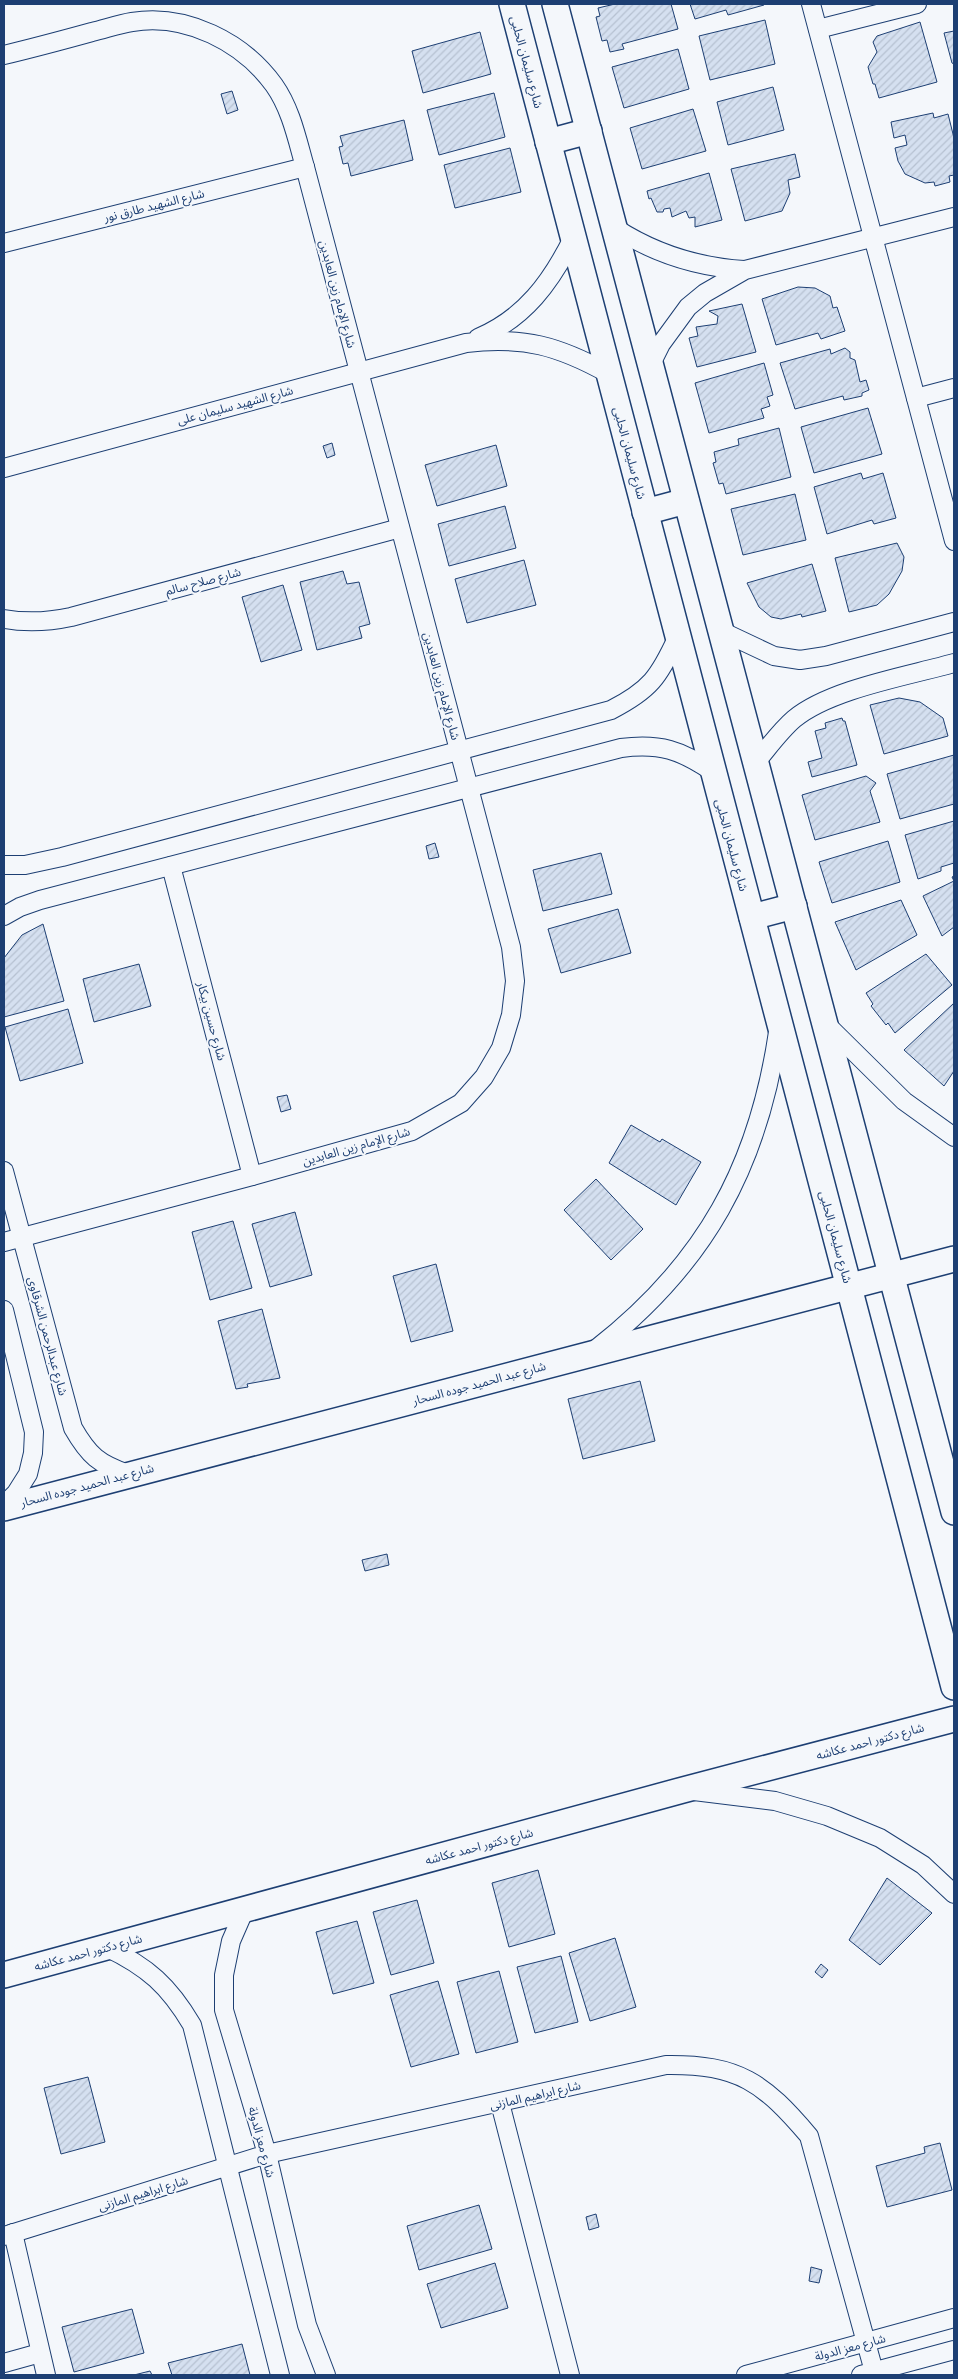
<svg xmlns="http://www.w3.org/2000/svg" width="958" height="2379" font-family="'IBM Plex Serif','Noto Sans Arabic',serif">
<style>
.building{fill:url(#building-hatch);stroke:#1d3f73}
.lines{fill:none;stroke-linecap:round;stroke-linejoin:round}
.street-casing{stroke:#1d3f73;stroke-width:20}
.secondary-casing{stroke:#1d3f73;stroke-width:28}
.street{stroke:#f4f7fb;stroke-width:18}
.secondary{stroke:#f4f7fb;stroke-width:25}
.labels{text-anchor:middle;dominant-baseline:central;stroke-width:4;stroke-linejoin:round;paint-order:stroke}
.street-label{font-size:12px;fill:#1d3f73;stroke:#f4f7fb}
</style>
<defs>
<pattern id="building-hatch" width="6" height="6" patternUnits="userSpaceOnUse" patternTransform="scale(1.25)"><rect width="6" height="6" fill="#d5e0f0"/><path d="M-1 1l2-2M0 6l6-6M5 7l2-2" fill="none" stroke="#b6c1d1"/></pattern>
</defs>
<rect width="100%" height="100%" fill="#f4f7fb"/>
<!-- building -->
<g class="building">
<path d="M615 4H671L678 29 622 44 624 49 610 52 607 40 602 41 596 17 600 16 598 8Z"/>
<path d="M690 4H763L764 5 728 15 726 10 695 19Z"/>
<path d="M765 20 775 64 710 80 699 36Z"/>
<path d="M920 22 937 82 879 98 875 84H873L868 67 877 52 873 42 877 36Z"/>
<path d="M954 31V64L952 63 944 33Z"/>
<path d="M480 32 491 74 423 93 412 51Z"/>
<path d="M678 49 689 89 624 108 612 67Z"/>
<path d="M773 87 784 130 728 145 717 102Z"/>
<path d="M232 91 238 110 227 114 221 94Z"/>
<path d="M494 93 505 137 439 155 427 110Z"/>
<path d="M693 109 706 151 642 169 630 128Z"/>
<path d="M933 113 934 118 948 114 954 138V175L949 176 950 182 935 186 934 182 925 183 905 174 898 161 895 148 907 145 905 135 894 138 891 122Z"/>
<path d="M404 120 413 160 351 176 348 163 343 164 339 147 343 146 340 136Z"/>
<path d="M510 148 521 192 455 208 444 165Z"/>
<path d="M795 154 800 177 788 180 790 193 782 211 745 221 731 169Z"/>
<path d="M709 173 722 220 695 227V217L689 218 686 211 672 217 670 208 664 209 663 212H657L651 198 649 199 647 191Z"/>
<path d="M798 287 815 288 830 296 833 308 837 307 845 331 821 339 818 333 776 345 762 299Z"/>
<path d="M742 304 756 352 697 367 689 338 698 336 696 327 717 324 718 316 709 311Z"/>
<path d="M845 348 850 352V358L855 360 860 382 866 380 869 390 862 393V396L844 400 843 396 795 409 780 363 830 349 831 354Z"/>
<path d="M764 363 773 395 767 397 770 406 761 409 764 418 709 433 695 383Z"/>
<path d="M868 408 882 454 814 473 801 427Z"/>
<path d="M779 428 791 477 726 494 723 483 719 484 713 463 716 462 714 452 739 445 738 439Z"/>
<path d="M332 443 335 455 327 458 323 446Z"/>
<path d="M496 445 507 486 437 506 425 465Z"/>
<path d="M861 473 863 479 883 473 896 518 874 524 872 520 827 534 814 487Z"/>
<path d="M795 494 806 540 743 555 731 509Z"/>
<path d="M505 506 516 548 449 566 438 524Z"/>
<path d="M897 543 904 557 902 571 889 594 877 605 849 612 835 558Z"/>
<path d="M524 560 536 605 467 623 455 579Z"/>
<path d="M812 564 826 611 802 617 801 614 781 619 771 617 759 607 747 583Z"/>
<path d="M343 571 347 584 359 582 370 624 359 627 362 638 317 650 300 582Z"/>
<path d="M283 585 302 650 261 662 242 597Z"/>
<path d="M899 698 920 702 943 718 948 736 884 754 870 705Z"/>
<path d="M842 718 843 721H845L857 765 812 777 808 762 822 758 815 731 826 728 825 723Z"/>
<path d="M954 755V804L900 819 887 774Z"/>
<path d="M866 776 876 783 870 791 880 822 815 840 802 795Z"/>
<path d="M954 821V863L941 867V871L918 879 905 835Z"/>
<path d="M888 841 900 882 832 903 819 862Z"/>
<path d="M435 843 439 857 429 859 426 846Z"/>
<path d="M601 853 612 894 543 911 533 870Z"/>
<path d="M954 876V927L942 936 923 896 954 881 952 877Z"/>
<path d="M901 900 917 935 856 970 835 922Z"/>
<path d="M618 909 631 953 561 973 548 929Z"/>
<path d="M43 924 64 1001 4 1017V958L22 935Z"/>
<path d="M926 954 952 985 895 1033 888 1023 886 1025 871 1006 873 1004 866 993Z"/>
<path d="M139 964 151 1006 94 1022 83 979Z"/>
<path d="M954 1003V1071L944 1086 904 1050Z"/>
<path d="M68 1009 83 1063 20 1081 5 1027Z"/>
<path d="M287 1095 291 1109 281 1112 277 1097Z"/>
<path d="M631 1125 660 1142 662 1139 701 1162 676 1205 609 1163Z"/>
<path d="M596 1179 643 1229 611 1260 564 1210Z"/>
<path d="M295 1212 312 1275 270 1287 252 1224Z"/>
<path d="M233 1221 252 1288 210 1300 192 1232Z"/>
<path d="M436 1264 453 1331 411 1342 393 1276Z"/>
<path d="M262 1309 280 1378 247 1384 248 1387 236 1389 218 1321Z"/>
<path d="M640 1381 655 1441 583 1459 568 1399Z"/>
<path d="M387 1554 389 1565 365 1571 362 1560Z"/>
<path d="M538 1870 555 1934 509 1947 492 1883Z"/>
<path d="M887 1878 932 1913 880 1965 849 1940Z"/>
<path d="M417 1900 434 1963 391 1975 373 1912Z"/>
<path d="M357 1921 374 1983 333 1994 316 1932Z"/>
<path d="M615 1938 636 2007 590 2021 569 1953Z"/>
<path d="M561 1956 578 2022 535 2033 517 1967Z"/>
<path d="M821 1964 828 1970 822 1978 815 1972Z"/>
<path d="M499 1971 518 2042 476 2053 457 1982Z"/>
<path d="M438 1981 459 2054 411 2067 390 1995Z"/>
<path d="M88 2077 105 2142 61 2154 44 2088Z"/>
<path d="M940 2143 952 2190 887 2207 876 2166 925 2153 924 2147Z"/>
<path d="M479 2205 492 2249 419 2270 407 2226Z"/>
<path d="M596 2214 599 2227 589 2230 586 2217Z"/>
<path d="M495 2263 508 2308 441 2328 427 2284Z"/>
<path d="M811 2267 822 2270 819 2283 809 2281Z"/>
<path d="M132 2309 144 2353 74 2372 62 2327Z"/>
<path d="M242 2344 250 2375H172L168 2363Z"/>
<path d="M150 2371 152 2375H134Z"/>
</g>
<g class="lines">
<!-- street casing -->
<g class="street-casing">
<g id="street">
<path d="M811 4 954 541"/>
<path d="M818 29 917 4"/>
<path d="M4 55C33 48 63 40 92 32 105 29 119 24 132 22 186 13 243 42 274 85 291 109 297 139 305 167L511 947 515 981 511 1015 501 1048 484 1077 461 1103 412 1131 252 1176 4 1242"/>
<path d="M615 228C655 254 696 267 744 270"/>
<path d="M4 243 305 167"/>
<path d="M478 338C525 318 551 282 573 238"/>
<path d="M651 364 661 344 688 307 705 293 745 270 954 217"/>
<path d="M916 398 954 388"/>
<path d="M4 468 466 343C523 336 559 346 609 374"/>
<path d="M4 619C27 623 48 622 71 617L400 528"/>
<path d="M721 631 774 656 800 660 826 656 954 622"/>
<path d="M756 762C768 748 780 731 794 719 830 689 908 676 954 663"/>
<path d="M4 865H25L62 857 611 710C650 690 659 677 677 638"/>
<path d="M171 866 252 1176"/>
<path d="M4 916 20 907 40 900 621 748C660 743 681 750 713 772"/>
<path d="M826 1024 904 1101 954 1137"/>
<path d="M4 1171 73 1428C89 1456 99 1464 128 1474"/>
<path d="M4 1310 34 1432 33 1453 28 1474 16 1493 4 1505"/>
<path d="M596 1349C705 1264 758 1167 778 1032"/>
<path d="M694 1791 775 1801 827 1816 880 1838 923 1865 954 1894"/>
<path d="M245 1909 231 1941 224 1975V2010L267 2154 307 2325 326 2375"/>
<path d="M106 1947C148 1967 169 1986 192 2025L280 2375"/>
<path d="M500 2103 570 2375"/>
<path d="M13 2233 46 2375"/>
<path d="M4 2236 267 2154 666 2065C739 2064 764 2083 809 2136L875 2375"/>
<path d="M4 2363 40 2353"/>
<path d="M746 2375 954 2318"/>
<path d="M861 2375 954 2350"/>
</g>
</g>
<!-- secondary casing -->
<g class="secondary-casing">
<g id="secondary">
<path d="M512 4 954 1687"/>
<path d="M555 4 954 1512"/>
<path d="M548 142 589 131"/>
<path d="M645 512 686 501"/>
<path d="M752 917 794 906"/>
<path d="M4 1508 954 1259"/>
<path d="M4 1975 683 1790 954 1719"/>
</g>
</g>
<!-- street -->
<use href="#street" class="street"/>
<!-- secondary -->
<use href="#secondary" class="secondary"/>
</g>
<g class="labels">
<!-- street labels -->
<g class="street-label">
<text transform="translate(527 62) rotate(75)">شارع سليمان الحلبى</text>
<text transform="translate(154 205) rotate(-14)">شارع الشهيد طارق نور</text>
<text transform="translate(338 294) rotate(75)">شارع الإمام زين العابدين</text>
<text transform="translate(235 405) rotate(-15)">شارع الشهيد سليمان على</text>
<text transform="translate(630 453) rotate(75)">شارع سليمان الحلبى</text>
<text transform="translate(203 581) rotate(-15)">شارع صلاح سالم</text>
<text transform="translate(442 686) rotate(75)">شارع الإمام زين العابدين</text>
<text transform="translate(732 845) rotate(75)">شارع سليمان الحلبى</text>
<text transform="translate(212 1021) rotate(75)">شارع حسين بيكار</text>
<text transform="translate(356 1146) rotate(-16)">شارع الإمام زين العابدين</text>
<text transform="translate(836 1237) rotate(75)">شارع سليمان الحلبى</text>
<text transform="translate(48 1336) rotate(75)">شارع عبدالرحمن الشرقاوى</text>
<text transform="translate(479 1383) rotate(-15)">شارع عبد الحميد جوده السحار</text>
<text transform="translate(87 1485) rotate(-15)">شارع عبد الحميد جوده السحار</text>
<text transform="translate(870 1741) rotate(-15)">شارع دكتور احمد عكاشه</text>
<text transform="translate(479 1846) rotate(-15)">شارع دكتور احمد عكاشه</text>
<text transform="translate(88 1952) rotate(-15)">شارع دكتور احمد عكاشه</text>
<text transform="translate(535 2095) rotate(-13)">شارع ابراهيم المازنى</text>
<text transform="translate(262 2142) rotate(75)">شارع معز الدولة</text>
<text transform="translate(143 2193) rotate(-17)">شارع ابراهيم المازنى</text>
<text transform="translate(850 2347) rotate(-15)">شارع معز الدولة</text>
</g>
</g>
<!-- border -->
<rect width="958" height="2379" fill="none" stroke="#1d3f73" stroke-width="10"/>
</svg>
